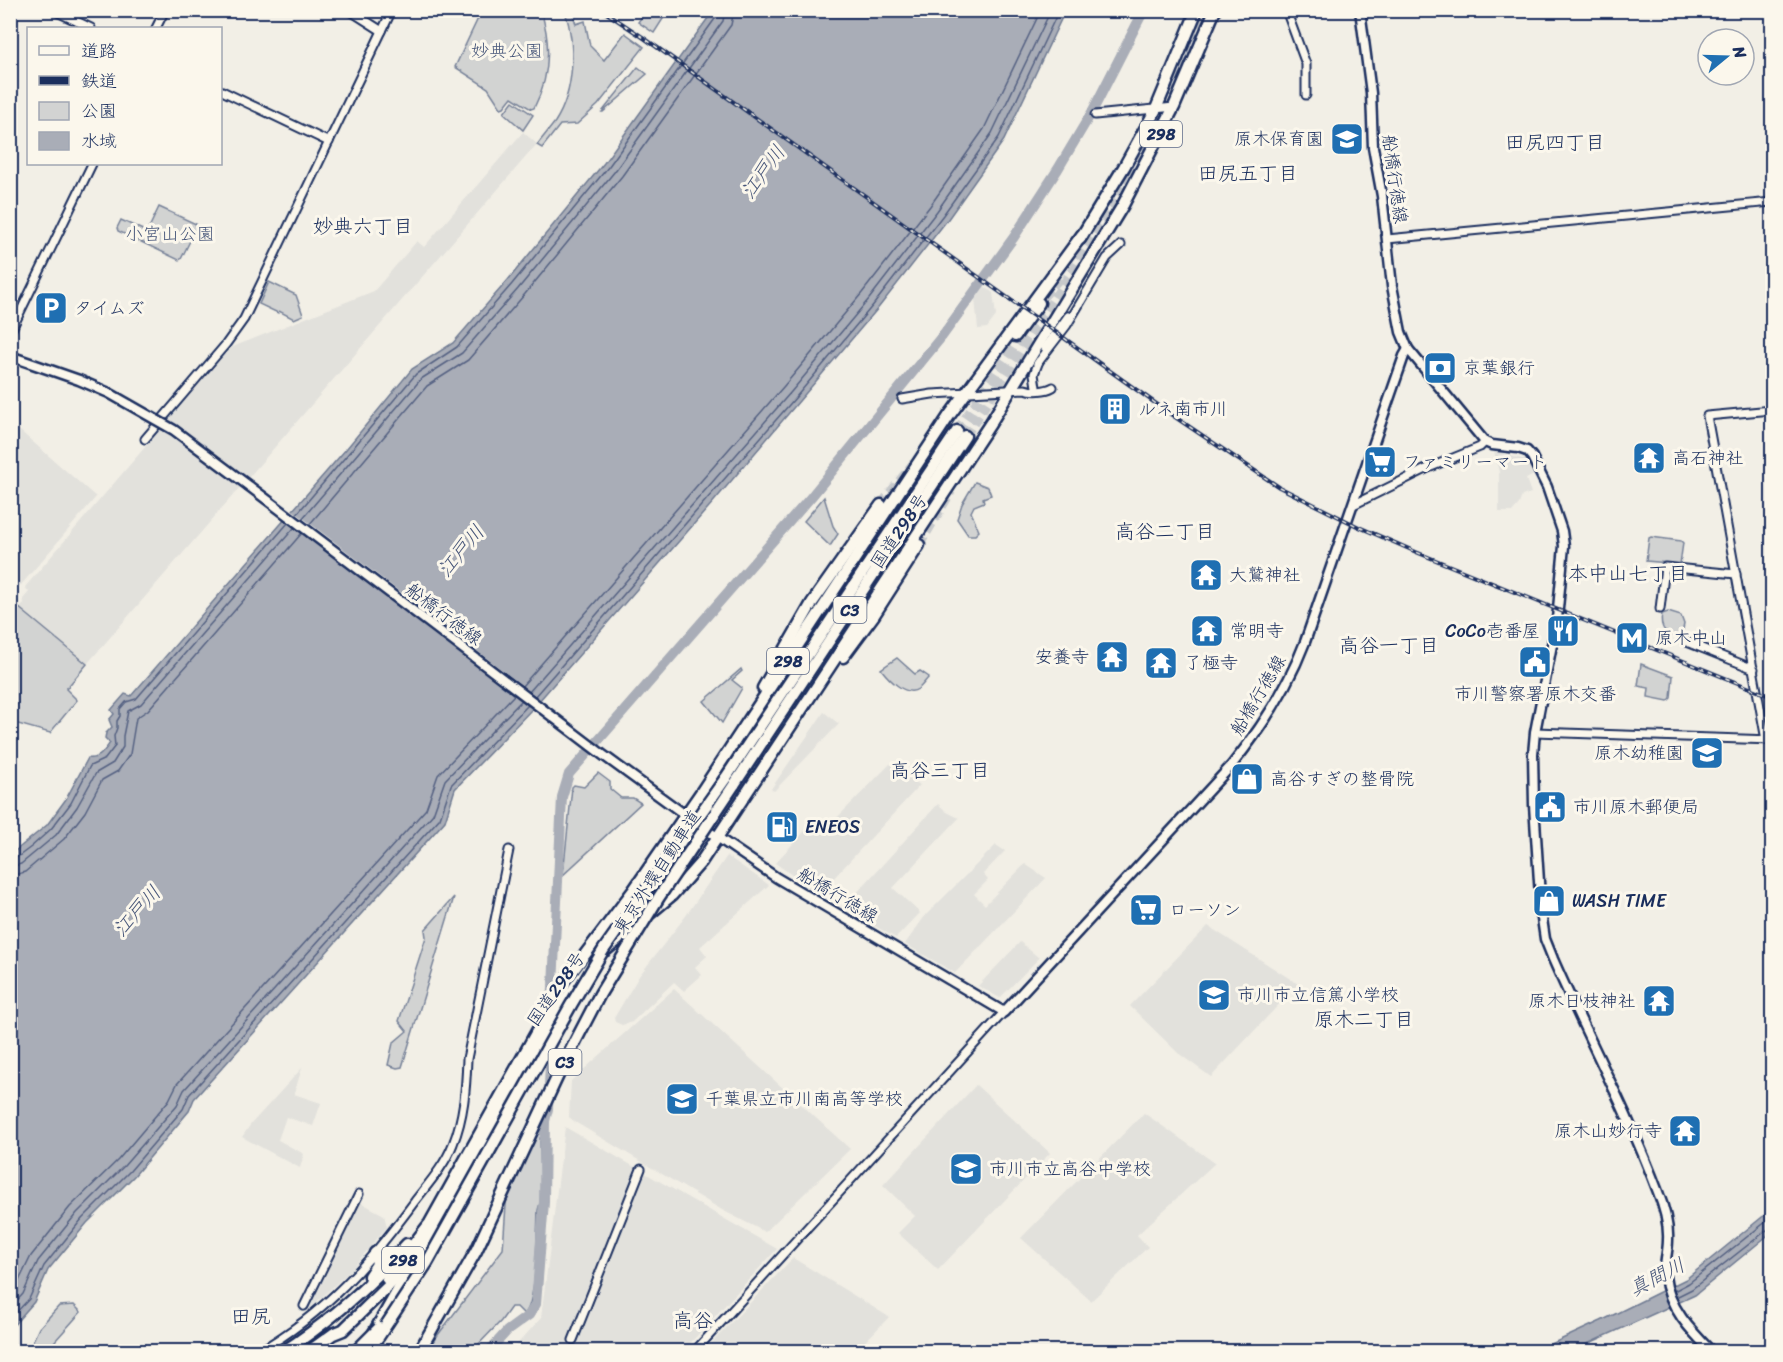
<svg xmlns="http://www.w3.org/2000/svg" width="1783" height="1362" font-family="Sriracha,'Klee One',sans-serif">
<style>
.built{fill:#e2e1dc}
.green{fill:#d2d3d2;stroke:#768198;stroke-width:1.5}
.water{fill:#a9adb7;stroke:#707b93;stroke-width:1.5}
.pier{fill:#f2efe6}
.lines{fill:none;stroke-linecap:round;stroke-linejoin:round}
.shore{stroke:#546182;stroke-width:1.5}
.river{stroke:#a9adb7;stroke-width:10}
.highway-tunnel{stroke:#c7c9cb;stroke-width:10;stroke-dasharray:10 5;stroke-linecap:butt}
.minor-casing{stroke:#1b2f5e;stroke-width:11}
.major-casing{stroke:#1b2f5e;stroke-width:13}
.highway-casing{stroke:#1b2f5e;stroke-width:15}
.minor{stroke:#fbf7ec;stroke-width:7}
.major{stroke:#fbf7ec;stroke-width:8}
.highway{stroke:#fbf7ec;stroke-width:10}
.rail-casing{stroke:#1b2f5e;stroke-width:4}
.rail{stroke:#fbf7ec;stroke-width:1.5;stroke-dasharray:4.5;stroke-linecap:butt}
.major-bridge-casing{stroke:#1b2f5e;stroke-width:13;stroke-linecap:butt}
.highway-bridge-casing{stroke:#1b2f5e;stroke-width:15;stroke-linecap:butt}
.major-bridge{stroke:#fbf7ec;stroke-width:8}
.highway-bridge{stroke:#fbf7ec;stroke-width:10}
.labels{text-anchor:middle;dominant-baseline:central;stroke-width:6;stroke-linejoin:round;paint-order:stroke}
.shield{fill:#fbf7ec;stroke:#5e6b89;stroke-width:1.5}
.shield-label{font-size:16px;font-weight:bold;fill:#1b2f5e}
.park-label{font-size:18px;fill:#49587b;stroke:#fbf7ec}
.poi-label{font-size:18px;fill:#1b2f5e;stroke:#fbf7ec;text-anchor:start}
.street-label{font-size:18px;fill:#1b2f5e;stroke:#fbf7ec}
.neighbourhood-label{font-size:20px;fill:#1b2f5e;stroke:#fbf7ec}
.water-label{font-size:20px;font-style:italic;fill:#465579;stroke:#fbf7ec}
</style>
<rect width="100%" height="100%" fill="#f2efe6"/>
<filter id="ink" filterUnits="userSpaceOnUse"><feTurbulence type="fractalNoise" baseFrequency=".0167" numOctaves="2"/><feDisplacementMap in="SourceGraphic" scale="12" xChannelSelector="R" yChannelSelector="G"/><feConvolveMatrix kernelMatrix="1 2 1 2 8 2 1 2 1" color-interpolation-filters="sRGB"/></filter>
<g filter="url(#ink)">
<!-- built -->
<g class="built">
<path d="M523 132 537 144 525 158 87 664 20 609 24 603 23 599 29 592 25 587 230 348 374 291 417 241 424 247Z"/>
<path d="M984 286 993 293 996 316 987 328 978 329 975 299Z"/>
<path d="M11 423 96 497 21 585 18 586 10 578Z"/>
<path d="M1494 452 1526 460 1534 475 1526 479 1531 493 1522 496 1519 504 1512 512H1499V472Z"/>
<path d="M824 712 839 724 774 791 771 789Z"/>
<path d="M890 764 920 785 819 894 775 863 818 817 829 826Z"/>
<path d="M938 804 947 812 959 818 893 888 920 913 896 938 843 908Z"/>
<path d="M996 845 1005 851 983 874 988 880 974 894 985 905 1025 864 1046 878 955 973 905 944 925 916Z"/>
<path d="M727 856 769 885 700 947 707 956 695 967 702 975 684 991 674 982 632 1022 622 1025 615 1022 614 1018 639 976 685 917Z"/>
<path d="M1208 926 1298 984 1211 1077 1178 1053 1130 1006Z"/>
<path d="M1020 942 1039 958 1000 998 978 986Z"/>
<path d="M674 989 850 1149 765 1232 722 1210 575 1122 569 1117 571 1081Z"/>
<path d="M302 1068 294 1094 321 1103 313 1126 286 1117 278 1140 304 1154 300 1168 242 1137 251 1124Z"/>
<path d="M976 1085 1050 1153 938 1270 898 1233 915 1216 883 1185Z"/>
<path d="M1144 1113 1215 1163 1137 1235 1148 1247 1091 1301 1021 1238Z"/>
<path d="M565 1127 777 1249 683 1351 510 1352 541 1318Z"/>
<path d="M360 1202 384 1215 387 1227 349 1272 310 1308Z"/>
<path d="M793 1258 889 1317 856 1351H704Z"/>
</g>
<!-- green -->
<g class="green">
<path d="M482 10 541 11C551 43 550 77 534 108L531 109 512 97 504 107 501 108 488 88 455 67Z"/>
<path d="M565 11H572L576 24 585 21 590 46 604 60 625 33 644 47 598 105 577 124 560 125 542 148 537 145C543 137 549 130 555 122 575 91 576 45 565 11Z"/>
<path d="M646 11H668L654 33 638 22Z"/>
<path d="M638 67 647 74 603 112H602Z"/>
<path d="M513 101 533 115 523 130 504 113Z"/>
<path d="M159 207 196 224 197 227 181 259 179 260 118 231 117 228 121 220 147 232Z"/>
<path d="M269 282 296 295 303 315 294 319 279 311 278 313 259 304Z"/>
<path d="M975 482 988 487 991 495 983 498 984 502 974 506 971 512 979 531 975 535H968L957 519 962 504Z"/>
<path d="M824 497 833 526 838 534 830 546 804 521Z"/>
<path d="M1651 537 1681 541 1683 543 1680 564 1646 561 1649 538Z"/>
<path d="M12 602 87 664 66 689 77 700 50 733 11 722Z"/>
<path d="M1668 612 1681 616 1684 624 1682 635C1667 639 1659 628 1662 614Z"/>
<path d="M897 658 915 674 920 671 929 677C925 681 922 686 918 689 906 698 888 678 881 669Z"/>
<path d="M1641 664 1673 676 1671 698 1668 701 1648 697 1649 688 1638 686Z"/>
<path d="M741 669 742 671 732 680 742 688 722 723 704 701Z"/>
<path d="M598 773 610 782V789L621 798H633L641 803 563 875 572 787 574 785 584 787Z"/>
<path d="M454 897 402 1067 397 1068 388 1065 393 1043 407 1031 399 1021 426 937 425 930Z"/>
<path d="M537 1124 541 1125 542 1135 540 1138 541 1199 538 1210C537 1229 537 1305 524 1314L517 1307H511L501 1321 472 1351 425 1352 503 1249 507 1190Z"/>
<path d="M74 1305 81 1312 46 1351H28L39 1328 59 1306Z"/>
</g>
<!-- water -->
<g class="water">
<path d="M713 11H1065L1004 140 948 219 879 307 715 500 532 709 455 789 445 821 194 1099 189 1111 134 1176 87 1223 48 1270 34 1302 11 1328 10 855 47 825 66 799 88 758C99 760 104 751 110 743L105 738 106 733 112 727 109 720 114 714 111 710 125 694 131 696 347 448 412 369 453 343 508 280 604 163Z"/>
<path d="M1772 1209V1232L1695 1295 1572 1351 1534 1352 1601 1321 1686 1279Z"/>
</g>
<!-- pier -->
<path class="pier" d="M290 508 543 701 536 708 283 516Z"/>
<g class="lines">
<!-- shore -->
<g class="shore">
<path d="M296 515 416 374 457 347 512 284 609 166 717 16 718 10"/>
<path d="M302 519 421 379 462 353 518 289 615 171 723 21 725 10"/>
<path d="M309 525 427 386 468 360 525 294 622 176 731 25 734 10"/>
<path d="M522 686 784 386 862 293 930 206 984 129 1041 10"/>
<path d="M529 692 791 392 869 299 937 211 992 133 1051 10"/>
<path d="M535 696 796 397 874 304 943 215 999 137 1059 10"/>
<path d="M10 859H15L31 847 51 829 71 803 90 766 105 759 115 746 114 736 117 728V721L120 716V709L126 702 136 699 288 523"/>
<path d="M10 867 21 864 56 835 77 807 96 773 113 763 123 747V736L128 711 141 704 294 528"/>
<path d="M10 876 25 872 64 839 85 812 102 780 118 771 130 754 136 718 148 710 302 533"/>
<path d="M1674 1291 1689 1283 1772 1217"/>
<path d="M10 1294 15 1289 31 1256 70 1207 118 1160 169 1100 177 1084 426 809 438 775 514 695"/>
<path d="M1676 1297 1692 1289 1767 1230 1772 1228"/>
<path d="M10 1308 23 1294 38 1261 77 1213 124 1166 177 1105 184 1090 433 814 445 780 522 700"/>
<path d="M10 1319 29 1299 44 1266 82 1219 130 1171 183 1109 189 1095 440 818 451 785 528 705"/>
</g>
<!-- river -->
<g class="river">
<path d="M552 1007 562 797 569 774 811 497 943 335 1014 237 1058 169 1092 112 1144 10"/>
<path d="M488 1352 507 1331 529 1315 536 1304 544 1202 545 1121 548 1109 551 1040"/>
</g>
<!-- highway-tunnel -->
<g class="highway-tunnel">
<path d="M1126 175 1157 118 1203 10"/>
<path d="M1033 308 1063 274"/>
<path d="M957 431 1026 329"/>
<path d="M965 436 1106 219 1137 169"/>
<path d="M881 505 914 463"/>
<path d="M919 545 951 491"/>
</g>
<!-- minor casing -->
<g class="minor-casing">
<g id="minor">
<path d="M53 10 91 28"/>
<path d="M349 10 382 31"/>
<path d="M1286 10 1306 64V95"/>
<path d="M156 28 165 10"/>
<path d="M220 90 329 142"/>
<path d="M1095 115 1174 107"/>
<path d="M1387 239 1772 202"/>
<path d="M10 333 92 164"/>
<path d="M1045 348 1068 316"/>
<path d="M1037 364 1067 325 1107 258 1121 245"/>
<path d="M1036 387 1034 374 1039 361"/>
<path d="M902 399 932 394 1025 389C1033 392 1046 391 1053 387"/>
<path d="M145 439 226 344 244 319 392 10"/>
<path d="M1353 505 1426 469 1480 447 1485 442"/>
<path d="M1660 609 1665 567 1736 574"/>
<path d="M1684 641 1754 669"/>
<path d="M1535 732 1772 740"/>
<path d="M1766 740 1707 416 1772 410"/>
<path d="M304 1306 359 1194"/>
<path d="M573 1340 641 1169"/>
<path d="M258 1352C326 1313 370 1262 415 1201 429 1183 445 1165 453 1144 464 1117 466 1088 467 1059L509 850"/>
<path d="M694 1352 1004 1012"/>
</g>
</g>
<!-- major casing -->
<g class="major-casing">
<g id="major">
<path d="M1360 10 1371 93 1373 147 1382 196 1392 286 1401 332 1408 349 1485 442 1492 445 1518 448 1527 451 1532 457 1547 487 1562 531 1564 546 1557 619 1535 732 1533 754 1534 805 1541 912 1545 939 1553 959C1587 1037 1628 1112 1658 1192 1664 1207 1669 1223 1668 1240 1668 1252 1664 1264 1665 1276 1668 1307 1691 1331 1712 1352"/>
<path d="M10 356 79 380 109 393"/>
<path d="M249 486 603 755 688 817"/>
<path d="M701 826 777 878 1004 1012 1231 766C1261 729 1288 687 1305 642L1404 356 1408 349"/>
</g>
</g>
<!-- highway casing -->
<g class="highway-casing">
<g id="highway">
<path d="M1080 239 1124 167 1156 109 1197 10"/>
<path d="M1015 336 1039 303"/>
<path d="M843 657 874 615 919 545"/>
<path d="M763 688 812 603 881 505"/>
<path d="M725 779 957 431"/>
<path d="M734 785 965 436"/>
<path d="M606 950 672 895 701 862 990 424 1123 205 1174 107 1215 10"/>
<path d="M369 1276 377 1264 375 1253"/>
<path d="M387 1279 430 1223 565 981 633 891 702 791 949 416 1082 235"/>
<path d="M372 1336 409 1271"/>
<path d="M283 1352C329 1322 371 1285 407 1244"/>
<path d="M308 1352 333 1334 343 1330 417 1258 559 1008 591 965"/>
</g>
</g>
<!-- minor -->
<use href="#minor" class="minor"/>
<!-- major -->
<use href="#major" class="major"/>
<!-- highway -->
<use href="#highway" class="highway"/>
<!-- rail casing -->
<g class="rail-casing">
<path id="rail" d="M602 10 644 38 1169 413 1279 487 1359 527 1416 552 1772 697"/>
</g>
<!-- rail -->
<use href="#rail" class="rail"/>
<!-- major-bridge casing -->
<g class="major-bridge-casing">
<path id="major-bridge" d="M109 393 174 430 249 486"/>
</g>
<!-- highway-bridge casing -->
<g class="highway-bridge-casing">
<g id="highway-bridge">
<path d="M355 1352 379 1328"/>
<path d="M366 1352 379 1336 427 1263 571 1005 604 949 725 779"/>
<path d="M419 1352 476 1251 560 1071 600 994 659 897 734 785"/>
</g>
</g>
<!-- major-bridge -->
<use href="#major-bridge" class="major-bridge"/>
<!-- highway-bridge -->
<use href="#highway-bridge" class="highway-bridge"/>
</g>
</g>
<!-- icons -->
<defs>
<g id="school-square" transform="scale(1.725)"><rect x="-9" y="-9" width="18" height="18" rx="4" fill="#1f6fb2" stroke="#fbf7ec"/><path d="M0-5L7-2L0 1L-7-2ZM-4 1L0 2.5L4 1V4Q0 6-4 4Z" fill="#fff"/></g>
<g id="parking-square" transform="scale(1.725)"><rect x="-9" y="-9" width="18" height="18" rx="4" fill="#1f6fb2" stroke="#fbf7ec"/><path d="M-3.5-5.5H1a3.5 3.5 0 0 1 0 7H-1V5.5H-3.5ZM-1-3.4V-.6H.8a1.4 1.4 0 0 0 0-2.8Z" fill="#fff"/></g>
<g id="bank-square" transform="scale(1.725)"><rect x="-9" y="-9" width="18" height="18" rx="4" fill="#1f6fb2" stroke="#fbf7ec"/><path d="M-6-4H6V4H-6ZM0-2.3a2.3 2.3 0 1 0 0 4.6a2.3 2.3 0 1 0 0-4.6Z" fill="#fff"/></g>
<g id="building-square" transform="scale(1.725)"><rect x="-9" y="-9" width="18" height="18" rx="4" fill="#1f6fb2" stroke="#fbf7ec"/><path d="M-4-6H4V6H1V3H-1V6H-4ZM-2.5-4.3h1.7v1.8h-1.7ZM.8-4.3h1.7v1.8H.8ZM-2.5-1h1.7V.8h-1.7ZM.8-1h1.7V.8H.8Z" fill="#fff"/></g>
<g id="temple-square" transform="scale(1.725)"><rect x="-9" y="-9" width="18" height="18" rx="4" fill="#1f6fb2" stroke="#fbf7ec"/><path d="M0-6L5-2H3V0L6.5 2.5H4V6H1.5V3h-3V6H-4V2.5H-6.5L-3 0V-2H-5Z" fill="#fff"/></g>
<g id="supermarket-square" transform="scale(1.725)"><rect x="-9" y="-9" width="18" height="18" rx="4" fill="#1f6fb2" stroke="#fbf7ec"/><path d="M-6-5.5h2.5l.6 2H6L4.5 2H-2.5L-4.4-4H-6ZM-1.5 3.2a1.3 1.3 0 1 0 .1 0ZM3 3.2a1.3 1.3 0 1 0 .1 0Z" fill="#fff"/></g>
<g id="restaurant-square" transform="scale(1.725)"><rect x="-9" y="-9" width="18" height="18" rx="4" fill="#1f6fb2" stroke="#fbf7ec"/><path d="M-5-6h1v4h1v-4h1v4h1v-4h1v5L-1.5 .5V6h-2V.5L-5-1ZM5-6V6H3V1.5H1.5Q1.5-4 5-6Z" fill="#fff"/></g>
<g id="metro-square" transform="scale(1.725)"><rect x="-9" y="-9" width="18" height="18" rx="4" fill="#1f6fb2" stroke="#fbf7ec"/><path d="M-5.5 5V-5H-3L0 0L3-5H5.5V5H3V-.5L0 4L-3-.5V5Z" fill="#fff"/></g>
<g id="civic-square" transform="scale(1.725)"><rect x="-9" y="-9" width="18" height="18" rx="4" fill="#1f6fb2" stroke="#fbf7ec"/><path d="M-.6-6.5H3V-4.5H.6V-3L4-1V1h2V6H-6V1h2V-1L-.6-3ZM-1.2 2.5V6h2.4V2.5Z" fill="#fff"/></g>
<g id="shop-square" transform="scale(1.725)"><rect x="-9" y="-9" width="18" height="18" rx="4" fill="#1f6fb2" stroke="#fbf7ec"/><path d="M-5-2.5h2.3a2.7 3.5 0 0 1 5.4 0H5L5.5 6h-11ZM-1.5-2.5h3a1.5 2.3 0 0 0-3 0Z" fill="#fff"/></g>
<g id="fuel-square" transform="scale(1.725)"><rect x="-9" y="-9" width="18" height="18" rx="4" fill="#1f6fb2" stroke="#fbf7ec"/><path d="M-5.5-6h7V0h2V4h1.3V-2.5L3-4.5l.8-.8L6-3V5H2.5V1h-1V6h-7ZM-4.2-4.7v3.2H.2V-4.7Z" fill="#fff"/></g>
</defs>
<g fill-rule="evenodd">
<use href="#school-square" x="1347" y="139"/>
<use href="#parking-square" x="51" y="308"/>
<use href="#bank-square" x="1440" y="368"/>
<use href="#building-square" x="1115" y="409"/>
<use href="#temple-square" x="1649" y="458"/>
<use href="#supermarket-square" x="1380" y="462"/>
<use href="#temple-square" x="1206" y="575"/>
<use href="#temple-square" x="1207" y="631"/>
<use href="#restaurant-square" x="1563" y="631"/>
<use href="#metro-square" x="1632" y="638"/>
<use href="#temple-square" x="1112" y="657"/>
<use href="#civic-square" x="1535" y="662"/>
<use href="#temple-square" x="1161" y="663"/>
<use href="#school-square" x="1707" y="753"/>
<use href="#shop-square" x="1247" y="779"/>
<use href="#civic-square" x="1550" y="807"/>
<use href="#fuel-square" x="782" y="827"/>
<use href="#shop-square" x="1549" y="901"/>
<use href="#supermarket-square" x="1146" y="910"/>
<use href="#school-square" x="1214" y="995"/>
<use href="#temple-square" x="1659" y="1001"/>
<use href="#school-square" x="682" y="1099"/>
<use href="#temple-square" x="1685" y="1131"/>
<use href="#school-square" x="966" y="1169"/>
</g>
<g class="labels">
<!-- shield labels -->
<g class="shield">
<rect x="1140" y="121" width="42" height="26" rx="4.5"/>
<rect x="833.5" y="597" width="33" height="26" rx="4.5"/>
<rect x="767" y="648" width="42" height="26" rx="4.5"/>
<rect x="548.5" y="1049" width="33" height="26" rx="4.5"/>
<rect x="382" y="1247" width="42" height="26" rx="4.5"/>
</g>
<g class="shield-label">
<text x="1161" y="134">298</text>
<text x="850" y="610">C3</text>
<text x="788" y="661">298</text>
<text x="565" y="1062">C3</text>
<text x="403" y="1260">298</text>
</g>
<!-- park labels -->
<g class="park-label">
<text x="507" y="51">妙典公園</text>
<text x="170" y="234">小宮山公園</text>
</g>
<!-- poi labels -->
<g class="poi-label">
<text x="1324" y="139" text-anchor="end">原木保育園</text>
<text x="74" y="308">タイムズ</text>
<text x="1463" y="368">京葉銀行</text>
<text x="1138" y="409">ルネ南市川</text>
<text x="1672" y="458">高石神社</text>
<text x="1403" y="462">ファミリーマート</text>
<text x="1229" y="575">大鷲神社</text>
<text x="1230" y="631">常明寺</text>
<text x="1540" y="631" text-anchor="end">CoCo壱番屋</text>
<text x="1655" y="638">原木中山</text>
<text x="1089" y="657" text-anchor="end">安養寺</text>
<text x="1184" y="663">了極寺</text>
<text x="1535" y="694" text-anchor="middle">市川警察署原木交番</text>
<text x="1684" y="753" text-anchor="end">原木幼稚園</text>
<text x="1270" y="779">高谷すぎの整骨院</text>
<text x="1573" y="807">市川原木郵便局</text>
<text x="805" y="827">ENEOS</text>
<text x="1572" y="901">WASH TIME</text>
<text x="1169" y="910">ローソン</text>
<text x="1237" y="995">市川市立信篤小学校</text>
<text x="1636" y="1001" text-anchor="end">原木日枝神社</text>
<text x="705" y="1099">千葉県立市川南高等学校</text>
<text x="1662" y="1131" text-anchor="end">原木山妙行寺</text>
<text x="989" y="1169">市川市立高谷中学校</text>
</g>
<!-- street labels -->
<g class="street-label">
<text transform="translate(1395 179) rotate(82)">船橋行徳線</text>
<text transform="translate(899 531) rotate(-56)">国道298号</text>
<text transform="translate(444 614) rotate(37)">船橋行徳線</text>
<text transform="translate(1258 695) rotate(-59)">船橋行徳線</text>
<text transform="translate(657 872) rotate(-57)">東京外環自動車道</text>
<text transform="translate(838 895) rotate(31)">船橋行徳線</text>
<text transform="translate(556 989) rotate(-55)">国道298号</text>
</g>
<!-- neighbourhood labels -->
<g class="neighbourhood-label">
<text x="1555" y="142">田尻四丁目</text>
<text x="1248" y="173">田尻五丁目</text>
<text x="363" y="226">妙典六丁目</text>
<text x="1165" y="531">高谷二丁目</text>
<text x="1628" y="573">本中山七丁目</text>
<text x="1389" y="645">高谷一丁目</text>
<text x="940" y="770">高谷三丁目</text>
<text x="1364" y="1019">原木二丁目</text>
<text x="251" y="1316">田尻</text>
<text x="693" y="1320">高谷</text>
</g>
<!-- water labels -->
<g class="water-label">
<text transform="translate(763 172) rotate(-54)">江戸川</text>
<text transform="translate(461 551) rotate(-50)">江戸川</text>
<text transform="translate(137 911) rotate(-48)">江戸川</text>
<text transform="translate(1657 1277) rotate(-27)">真間川</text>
</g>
</g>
<!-- margin -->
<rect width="1783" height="1362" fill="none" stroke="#fbf7ec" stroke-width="36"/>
<rect x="18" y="18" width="1747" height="1326" fill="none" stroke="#1b2f5e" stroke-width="2" filter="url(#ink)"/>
<!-- legend -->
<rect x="27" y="27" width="195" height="138" fill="#fbf7ec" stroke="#a1a7b3" stroke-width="1.5"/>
<rect x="39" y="46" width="30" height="9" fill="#fbf7ec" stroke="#a1a7b3" stroke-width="1.5"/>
<text x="81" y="57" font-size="18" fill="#1b2f5e">道路</text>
<rect x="39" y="76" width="30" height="9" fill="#1b2f5e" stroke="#a1a7b3" stroke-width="1.5"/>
<text x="81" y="87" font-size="18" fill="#1b2f5e">鉄道</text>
<rect x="39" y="102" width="30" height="18" fill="#d2d3d2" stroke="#a1a7b3" stroke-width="1.5"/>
<text x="81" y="117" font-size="18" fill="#1b2f5e">公園</text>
<rect x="39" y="132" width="30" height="18" fill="#a9adb7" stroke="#a1a7b3" stroke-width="1.5"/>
<text x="81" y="147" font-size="18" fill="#1b2f5e">水域</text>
<!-- north arrow -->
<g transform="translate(1726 57) rotate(71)"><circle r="28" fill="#fbf7ec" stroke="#a1a7b3" stroke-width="1.5"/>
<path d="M0-4.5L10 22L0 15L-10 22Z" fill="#1f6fb2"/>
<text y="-9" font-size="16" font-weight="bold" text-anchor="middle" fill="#1b2f5e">N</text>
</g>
</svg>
